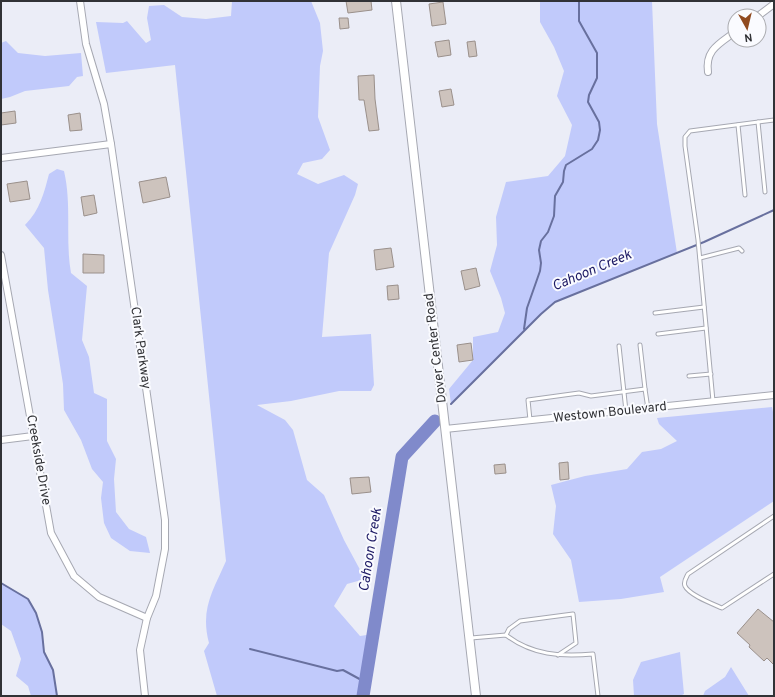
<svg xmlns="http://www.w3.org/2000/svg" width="775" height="697" font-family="Overpass,sans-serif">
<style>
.green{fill:#c1cafb}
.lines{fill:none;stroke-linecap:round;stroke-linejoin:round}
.stream{stroke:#68709e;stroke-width:2}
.river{stroke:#808acb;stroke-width:13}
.building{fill:#cdc3bd;stroke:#9a908b}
.service-casing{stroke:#a6a8b2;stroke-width:5}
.minor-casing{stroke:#a6a8b2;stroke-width:8}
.tertiary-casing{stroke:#a6a8b2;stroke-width:10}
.service{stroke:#fff;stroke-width:3}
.minor{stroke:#fff;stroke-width:6}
.tertiary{stroke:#fff;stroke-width:8}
.labels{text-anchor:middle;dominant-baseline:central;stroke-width:4;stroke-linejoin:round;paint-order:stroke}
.street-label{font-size:13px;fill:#313236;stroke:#fafbff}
.water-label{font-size:14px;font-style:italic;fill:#1d1a65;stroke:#fafbff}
</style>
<rect width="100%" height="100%" fill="#ebedf7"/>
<!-- green -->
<g class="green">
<path d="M232 1H311L320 23 323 51 320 66 318 117 330 150 322 159 303 163 297 174 318 184 344 175 358 184 355 195 329 253 322 337 371 334 374 385 371 391H339L291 401 257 405 285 420 293 430 307 480 324 495 344 540 365 579 347 584 334 606 360 636 373 634 365 682 366 696H217L204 651 209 643C200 609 213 591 226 561L175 65 106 73 96 22 123 23 127 21 146 43 151 40 147 18 149 6 164 5 182 17 206 19 231 16Z"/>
<path d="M540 1H652L657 124 677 253 555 302 541 314 451 404 449 389 473 360V337L498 332 505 313 501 298 490 271 497 245 496 217 506 182 548 176 565 156 572 125 557 96 564 71 554 47 540 22Z"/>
<path d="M6 41 18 53 45 56 81 53 83 76 77 77 69 86 25 91 10 97 1 99V43Z"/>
<path d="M57 169 64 171C72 205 65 240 71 273L87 286 82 340 89 357 94 393 107 399V441L116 459 114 479 116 512 129 529 146 537 150 553 130 551 111 538 104 523 101 498 103 482 92 469 81 440 64 410 63 384 48 290 44 248 25 225C40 210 44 193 49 174Z"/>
<path d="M772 407 774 417V501L660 577 664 592 621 599 579 602 571 560 553 534 556 506 551 485 585 476 627 469 642 452 661 449 677 441 659 424 657 418Z"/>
<path d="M1 583 28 599 36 613 42 632 44 652 53 670 57 696H31L28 686 16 676 21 659 11 631 1 624Z"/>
<path d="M680 652 684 694 680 696H634L633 680 641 662Z"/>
<path d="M731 667 749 696H703L705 691 725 677Z"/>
</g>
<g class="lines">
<!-- stream -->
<g class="stream">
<path d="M524 329 527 308 540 271 541 263 539 250 541 241 548 232 554 216 555 196 563 182 564 171 566 165 592 149 598 140 600 130 599 122 588 102 589 95 597 78V53L579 21V1"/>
<path d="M451 404 541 314 555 302 704 242 774 210"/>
<path d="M1 583 28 599 36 613 42 632 44 652 53 670 57 696"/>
<path d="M250 649 337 671 343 670 365 682"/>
</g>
<!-- river -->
<path class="river" d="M363 696 402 457 435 421"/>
</g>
<!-- building -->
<g class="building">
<path d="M346 1H371L372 10 348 13Z"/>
<path d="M443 2 446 24 432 26 429 4Z"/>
<path d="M339 18H348L349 28 340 29Z"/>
<path d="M449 40 451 55 438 57 435 42Z"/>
<path d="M475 41 477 56 469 57 467 42Z"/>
<path d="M374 75 375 99 379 130 369 131 364 100H359L358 76Z"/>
<path d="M451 89 454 105 442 107 439 91Z"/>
<path d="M15 111 16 123 1 125V113Z"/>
<path d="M80 113 82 130 70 131 68 115Z"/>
<path d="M166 177 170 197 143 203 139 182Z"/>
<path d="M27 181 30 199 10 202 7 184Z"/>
<path d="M94 195 97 213 84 216 81 197Z"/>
<path d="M391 248 394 267 376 270 374 250Z"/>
<path d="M83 254 104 255V273H83Z"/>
<path d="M476 268 480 286 465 290 461 271Z"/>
<path d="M398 285 399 299 388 300 387 286Z"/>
<path d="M471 343 473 360 459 362 457 345Z"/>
<path d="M568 462 569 479 560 480 559 463Z"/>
<path d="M505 464 506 473 495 474 494 465Z"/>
<path d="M369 477 371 492 352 494 350 478Z"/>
<path d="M758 609 774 622V665L767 658 764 661 749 647 750 645 737 633Z"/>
</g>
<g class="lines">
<!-- service casing -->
<g class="service-casing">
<g id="service">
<path d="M758 122 765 192"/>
<path d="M738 125 745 195"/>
<path d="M700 258 739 248 742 251"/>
<path d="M655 313 704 307"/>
<path d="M658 334 706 328"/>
<path d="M640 345 645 389"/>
<path d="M619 346 626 411"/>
<path d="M689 376 711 374"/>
<path d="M713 401 698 240 685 146V137L690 131 774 120"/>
<path d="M530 420 528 400 579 393 591 396 645 389 648 409"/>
<path d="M774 516 688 574C686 578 683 582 685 586 689 595 713 604 722 608L774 574"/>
<path d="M506 635 509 629 520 621 573 614 576 643 558 655"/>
<path d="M471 638 506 635C532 655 561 657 593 654L598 696"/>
</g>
</g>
<!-- minor casing -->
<g class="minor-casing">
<g id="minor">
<path d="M80 1 86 44 104 104 111 144 165 520V549L156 596 147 618 140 650 145 696"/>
<path d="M758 16 774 4"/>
<path d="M708 72C705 50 719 44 735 32"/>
<path d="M1 158 111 144"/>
<path d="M1 255 51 533 74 576 99 597 147 618"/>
<path d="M445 429 774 395"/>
<path d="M1 440 33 436"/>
</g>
</g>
<!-- tertiary casing -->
<g class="tertiary-casing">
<path id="tertiary" d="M396 1 476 696"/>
</g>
<!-- service -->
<use href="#service" class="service"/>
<!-- minor -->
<use href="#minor" class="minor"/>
<!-- tertiary -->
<use href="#tertiary" class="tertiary"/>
</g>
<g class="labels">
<!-- street labels -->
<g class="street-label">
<text transform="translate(140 348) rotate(82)">Clark Parkway</text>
<text transform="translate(436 348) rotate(-97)">Dover Center Road</text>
<text transform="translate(610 413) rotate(-6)">Westown Boulevard</text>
<text transform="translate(38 460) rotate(80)">Creekside Drive</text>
</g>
<!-- water labels -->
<g class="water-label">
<text transform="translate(592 271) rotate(-23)">Cahoon Creek</text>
<text transform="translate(371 550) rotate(-81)">Cahoon Creek</text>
</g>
</g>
<!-- border -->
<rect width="775" height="697" fill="none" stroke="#313236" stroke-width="4"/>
<!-- north arrow -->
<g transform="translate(747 28) rotate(172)"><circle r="19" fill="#fafbff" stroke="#aaabaf"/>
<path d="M0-3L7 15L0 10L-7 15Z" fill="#904b20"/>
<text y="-6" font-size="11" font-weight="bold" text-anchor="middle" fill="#313236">N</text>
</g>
</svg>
